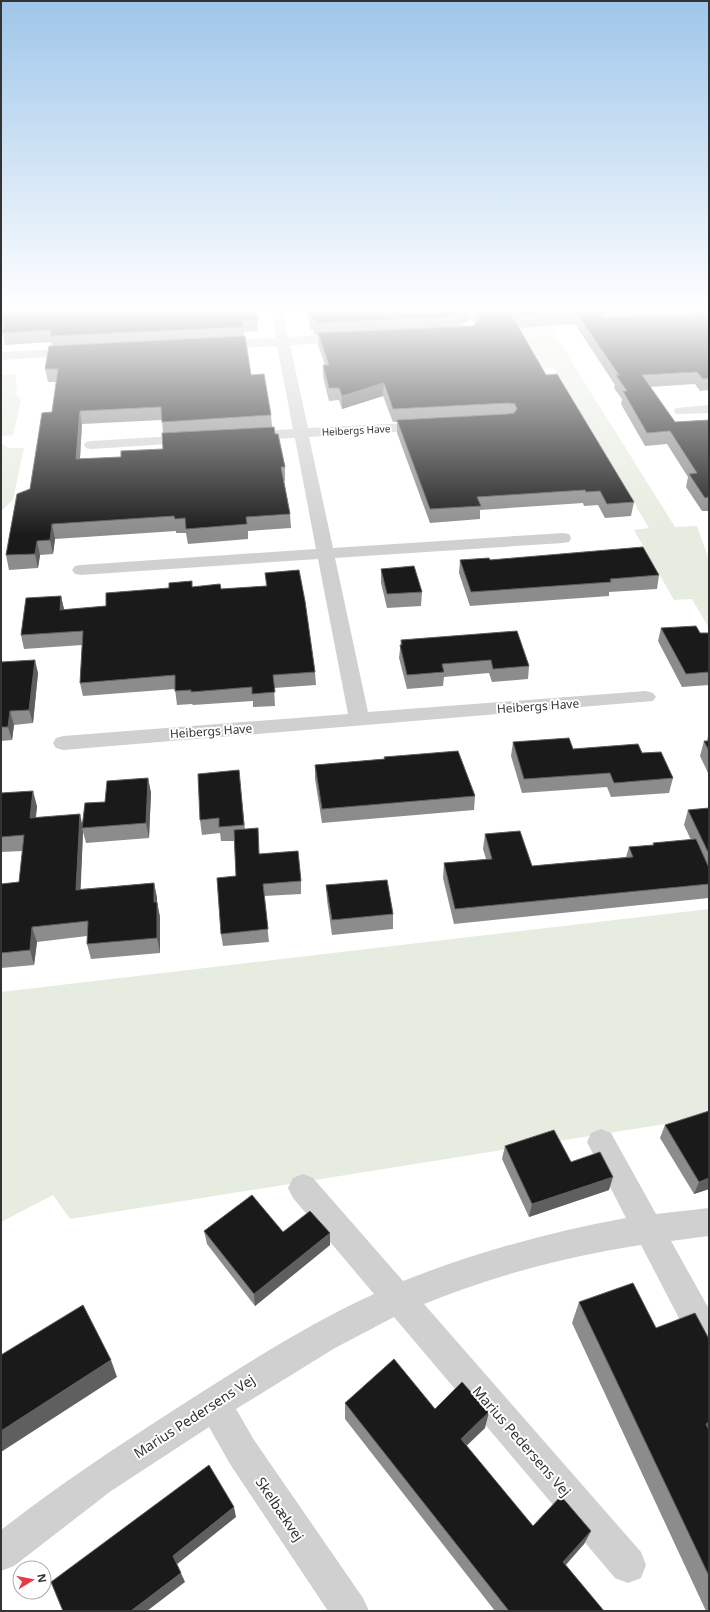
<svg xmlns="http://www.w3.org/2000/svg" width="710" height="1612" font-family="'Noto Sans',sans-serif">
<style>
.green{fill:#e6ecdf}
.lines{fill:none;stroke-linecap:round;stroke-linejoin:round}
.street{fill:#d0d0d0;fill-rule:evenodd}
.wall{fill:#8c8c8c;fill-rule:evenodd}
.shaded-wall{fill:#5f5f5f}
.building{fill:#1a1a1a;stroke:#5f5f5f}
.labels{text-anchor:middle;dominant-baseline:central;stroke-width:4;stroke-linejoin:round;paint-order:stroke}
.far-street-label{font-size:10px;fill:#333;stroke:#fff}
.street-label{font-size:12px;fill:#333;stroke:#fff}
.near-street-label{font-size:14px;fill:#333;stroke:#fff}
</style>
<rect width="100%" height="100%" fill="#fff"/>
<!-- green -->
<g class="green">
<path d="M517 308H538L675 527 697 526 709 560V628L692 599 674 600 634 530 649 528 554 368 538 369 516 329 529 328Z"/>
<path d="M15 374 17 387 15 394 21 400 13 435 2 436 1 441V375Z"/>
<path d="M1 443 8 448H24L13 500 1 511Z"/>
<path d="M709 909V1117L70 1219 53 1195 1 1222V992Z"/>
</g>
<g class="lines">
<!-- street -->
<g class="street">
<path d="M270 308H282L288 337 348 334 354 338 348 342 290 345 308 428 426 422 431 423 433 426 431 429 426 430 309 437 333 548 563 533 569 534 571 538 569 542 563 543 335 558 368 712 646 691 653 693 656 697 653 701 63 750 56 748 53 743 56 738 63 736 348 714 318 559 81 575 75 574 72 570 75 566 81 565 316 549 295 438 247 440 242 439 240 436 242 433 247 432 293 429 277 346 217 349 211 345 217 341 276 338Z"/>
<path d="M77 348 84 352 82 355 1 360V352Z"/>
<path d="M709 405V413L676 414 674 411 676 408Z"/>
<path d="M193 435 198 436 200 439 198 442 91 449 86 448 84 445 86 442 91 441Z"/>
<path d="M601 1129 611 1133 656 1214 709 1208V1236L671 1241 709 1309V1357L697 1353 641 1245C567 1256 493 1276 424 1304L641 1552 646 1565 641 1578 628 1583 615 1578 394 1317 335 1348 236 1409 254 1440 363 1598 369 1611H328L230 1464 209 1427 111 1491 14 1566 1 1571V1530C60 1484 118 1446 180 1406 243 1366 306 1325 374 1294L293 1198 288 1188 293 1178 303 1174 313 1178 403 1281C476 1252 550 1232 626 1218L587 1142 591 1133Z"/>
</g>
</g>
<!-- wall -->
<g class="wall">
<path d="M1 308 258 320V331L244 332V336L251 375 271 415 272 427 275 434 285 467V481H284L290 514 291 528 248 531V539L188 544 186 533H176V531L55 539 53 554 40 555 38 568 9 570 6 555 30 489 52 412 56 382H48L45 369 52 346 51 342 5 345 3 333H1ZM162 420 163 433V449L121 457 80 459 82 424Z"/>
<path d="M306 308H709V390L700 391 695 384 650 387 675 422 709 420V511H702L686 487 688 477 667 444 645 446 621 404 622 399 614 388 615 385 575 324 518 328 546 375 634 502 631 516 605 518 598 505 584 506 583 503 480 510V519L430 523 397 433V422H393L383 396 342 409 339 400 329 401 323 377V365H325L318 345V335H315L313 330H311ZM469 320 474 321 475 324 473 326H462V324Z"/>
<path d="M460 560H490L659 575 657 589 609 592V596L470 606 459 573Z"/>
<path d="M381 569 422 592 421 606 387 608 381 583Z"/>
<path d="M265 573 315 672 316 685 274 688 275 706 253 707V701L193 705 192 704 177 705 175 689 83 696 80 683 82 645 24 649 21 635 61 596 64 610 106 606 193 587 221 589 266 586Z"/>
<path d="M661 628 700 633H709V685L682 687 658 641Z"/>
<path d="M401 640 529 666 528 679 492 682 489 673 444 677 443 686 407 689 399 658Z"/>
<path d="M1 662 38 673 33 723 14 725 12 740 1 741Z"/>
<path d="M709 732V775L700 756 704 741H707Z"/>
<path d="M513 742 573 749 642 753 673 778 669 793 611 797 607 787 522 793 511 756Z"/>
<path d="M384 757 475 796 474 810 322 823 315 779V765L384 759Z"/>
<path d="M239 770 245 829 260 854 301 881V894L264 896 269 942 223 946 221 934 236 876 234 841H221L220 833 202 835 200 820Z"/>
<path d="M148 778 151 793 149 838 86 843 83 832 80 889 154 883 157 898V902L160 917V953L91 959 87 944V936L37 942 34 965 1 968V884L19 882 23 851 1 852V793L37 806 36 817 83 825 105 802Z"/>
<path d="M709 808V867H708L709 868V898L454 924 443 878 444 863 486 859 483 849 485 834 532 866 626 857 629 847 653 845V843L691 840 684 825 688 810Z"/>
<path d="M326 885 393 914V929L332 935 327 900Z"/>
<path d="M709 1111V1189L694 1194 660 1138 665 1125Z"/>
<path d="M505 1146 571 1162 609 1190 529 1217 502 1159Z"/>
<path d="M204 1231 283 1232 330 1245 255 1306 207 1244Z"/>
<path d="M579 1302 656 1328 709 1339V1611H706L572 1323Z"/>
<path d="M345 1403 435 1409 485 1428 466 1446 533 1526 591 1531 584 1544 566 1565 604 1611H495L345 1419Z"/>
</g>
<!-- shaded-wall -->
<g class="shaded-wall">
<path d="M470 308 469 320 462 324 463 312Z"/>
<path d="M605 308 603 320 597 313Z"/>
<path d="M384 383 383 396 342 409V396Z"/>
<path d="M80 411 82 424 79 473 76 459Z"/>
<path d="M52 524 55 539 53 554 50 540Z"/>
<path d="M37 541 40 555 38 568 35 554Z"/>
<path d="M61 596 64 609 63 623 60 610Z"/>
<path d="M35 660 38 673 33 723 29 710Z"/>
<path d="M10 711 14 725 12 740 8 727Z"/>
<path d="M148 778 151 793 149 838 146 823Z"/>
<path d="M33 791 37 806 34 833 30 818Z"/>
<path d="M80 814 83 828H82L83 832 80 905 76 890Z"/>
<path d="M154 883 157 898V917L154 902Z"/>
<path d="M157 902 160 917V953L157 938Z"/>
<path d="M32 927 37 942 34 965 30 950Z"/>
<path d="M613 1177 609 1190 529 1217 532 1204Z"/>
<path d="M709 1178V1189L694 1194 699 1182Z"/>
<path d="M330 1233V1245L255 1306 254 1294Z"/>
<path d="M111 1360 117 1377 1 1452V1431Z"/>
<path d="M489 1412 485 1428 458 1454 461 1439Z"/>
<path d="M709 1422V1436L706 1424Z"/>
<path d="M234 1507 236 1517 176 1565 173 1556Z"/>
<path d="M591 1531 584 1544 557 1574 563 1562Z"/>
<path d="M181 1573 185 1582 147 1611H131Z"/>
</g>
<!-- building -->
<g class="building">
<path d="M1 308H256L258 320 243 321 244 327 50 336 51 330 2 333 5 322H1Z"/>
<path d="M308 308H470L463 312V316L315 323 313 318H311Z"/>
<path d="M470 308H605L597 313 604 318 709 313V378L703 379 697 372 642 375 675 422 709 420V497L705 498 689 474 697 473 670 431 647 433 623 391H627L616 375H619L576 312 512 316 546 375 557 374 634 502 607 504 600 491 586 492 585 490 477 497 481 506 430 509 397 420 508 414 514 413 517 409 515 404 508 403 393 409 384 383 342 396 339 388H329L323 365H329L318 333 473 326 480 320 475 310Z"/>
<path d="M245 336 251 375 264 374 271 415 162 422 161 407 80 411 76 459 121 457V451L163 449 162 433 274 427 275 434H278L285 467H281L290 514 246 517 247 524 186 529 185 518 175 519 174 516 52 524 50 540 37 541 35 554 6 555 17 494 30 489 42 413 52 412 58 369H45L49 346Z"/>
<path d="M643 547 659 575 610 579 611 582 471 592 460 560 489 558 490 560Z"/>
<path d="M414 566 422 592 387 594 381 569Z"/>
<path d="M299 570 305 601 315 672 273 675 275 692 252 694V687L191 692V690L175 691V675L80 683 83 631 21 635 26 598 61 596 60 610 106 606V593L169 588V583L192 581V587L220 584 221 589 267 586 265 573Z"/>
<path d="M696 626 700 633H709V672L686 674 661 628Z"/>
<path d="M517 631 529 666 493 669 491 660 442 664 444 672 407 675 400 645H402L401 640Z"/>
<path d="M35 660 29 710 10 711 8 727H1V662Z"/>
<path d="M569 738 573 749 638 744 642 753 661 752 673 778 614 783 610 773 524 779 513 742Z"/>
<path d="M704 741H709V751Z"/>
<path d="M458 751 475 796 322 809 315 765 385 759 384 757Z"/>
<path d="M239 770 244 825 219 827V818L200 820 198 774Z"/>
<path d="M148 778 146 823 82 828 85 803 105 802 107 781Z"/>
<path d="M33 791 30 818 80 814 76 890 154 883V902H157V938L87 944 88 921 32 927 30 950 1 953V884L19 882 24 835 1 837V793Z"/>
<path d="M709 808V852H708L688 810Z"/>
<path d="M258 828 259 854 298 851 301 881 263 884 268 929 221 934 217 878 236 876 234 830Z"/>
<path d="M520 831 532 866 633 857 629 847 654 845 653 843 696 839 709 868V884L455 909 444 863 492 859 485 834Z"/>
<path d="M387 880 393 914 332 920 326 885Z"/>
<path d="M709 1111V1178L699 1182 665 1125Z"/>
<path d="M554 1130 571 1162 600 1152 613 1177 532 1204 505 1146Z"/>
<path d="M252 1195 283 1232 310 1211 330 1233 254 1294 204 1231Z"/>
<path d="M633 1283 656 1328 695 1313 709 1339V1422L706 1424 709 1430V1576L579 1302Z"/>
<path d="M83 1305 111 1360 1 1431V1355Z"/>
<path d="M394 1359 435 1409 462 1382 489 1412 461 1439 533 1526 561 1496 591 1531 563 1562 604 1611H509L345 1403Z"/>
<path d="M209 1465 234 1507 173 1556 181 1573 131 1611H63L51 1582Z"/>
</g>
<!-- sky -->
<linearGradient id="sky" x2="0" y2="1"><stop stop-color="#9ec6ea"/><stop offset="0.58" stop-color="#fff"/><stop offset="1" stop-color="#fff" stop-opacity="0"/></linearGradient>
<rect width="710" height="534" fill="url(#sky)"/>
<g class="labels">
<!-- far-street labels -->
<g class="far-street-label">
<text transform="translate(356 430) rotate(-3)">Heibergs Have</text>
</g>
<!-- street labels -->
<g class="street-label">
<text transform="translate(538 706) rotate(-4)">Heibergs Have</text>
<text transform="translate(211 731) rotate(-4)">Heibergs Have</text>
</g>
<!-- near-street labels -->
<g class="near-street-label">
<text transform="translate(194 1416) rotate(-33)">Marius Pedersens Vej</text>
<text transform="translate(522 1441) rotate(49)">Marius Pedersens Vej</text>
<text transform="translate(280 1509) rotate(56)">Skelbækvej</text>
</g>
</g>
<!-- border -->
<rect width="710" height="1612" fill="none" stroke="#333333" stroke-width="4"/>
<!-- north arrow -->
<g transform="translate(32 1580) rotate(80)"><circle r="19" fill="#ffffff" stroke="#adadad"/>
<path d="M0-3L7 15L0 10L-7 15Z" fill="#e63946"/>
<text y="-6" font-size="11" font-weight="bold" text-anchor="middle" fill="#333333">N</text>
</g>
</svg>
